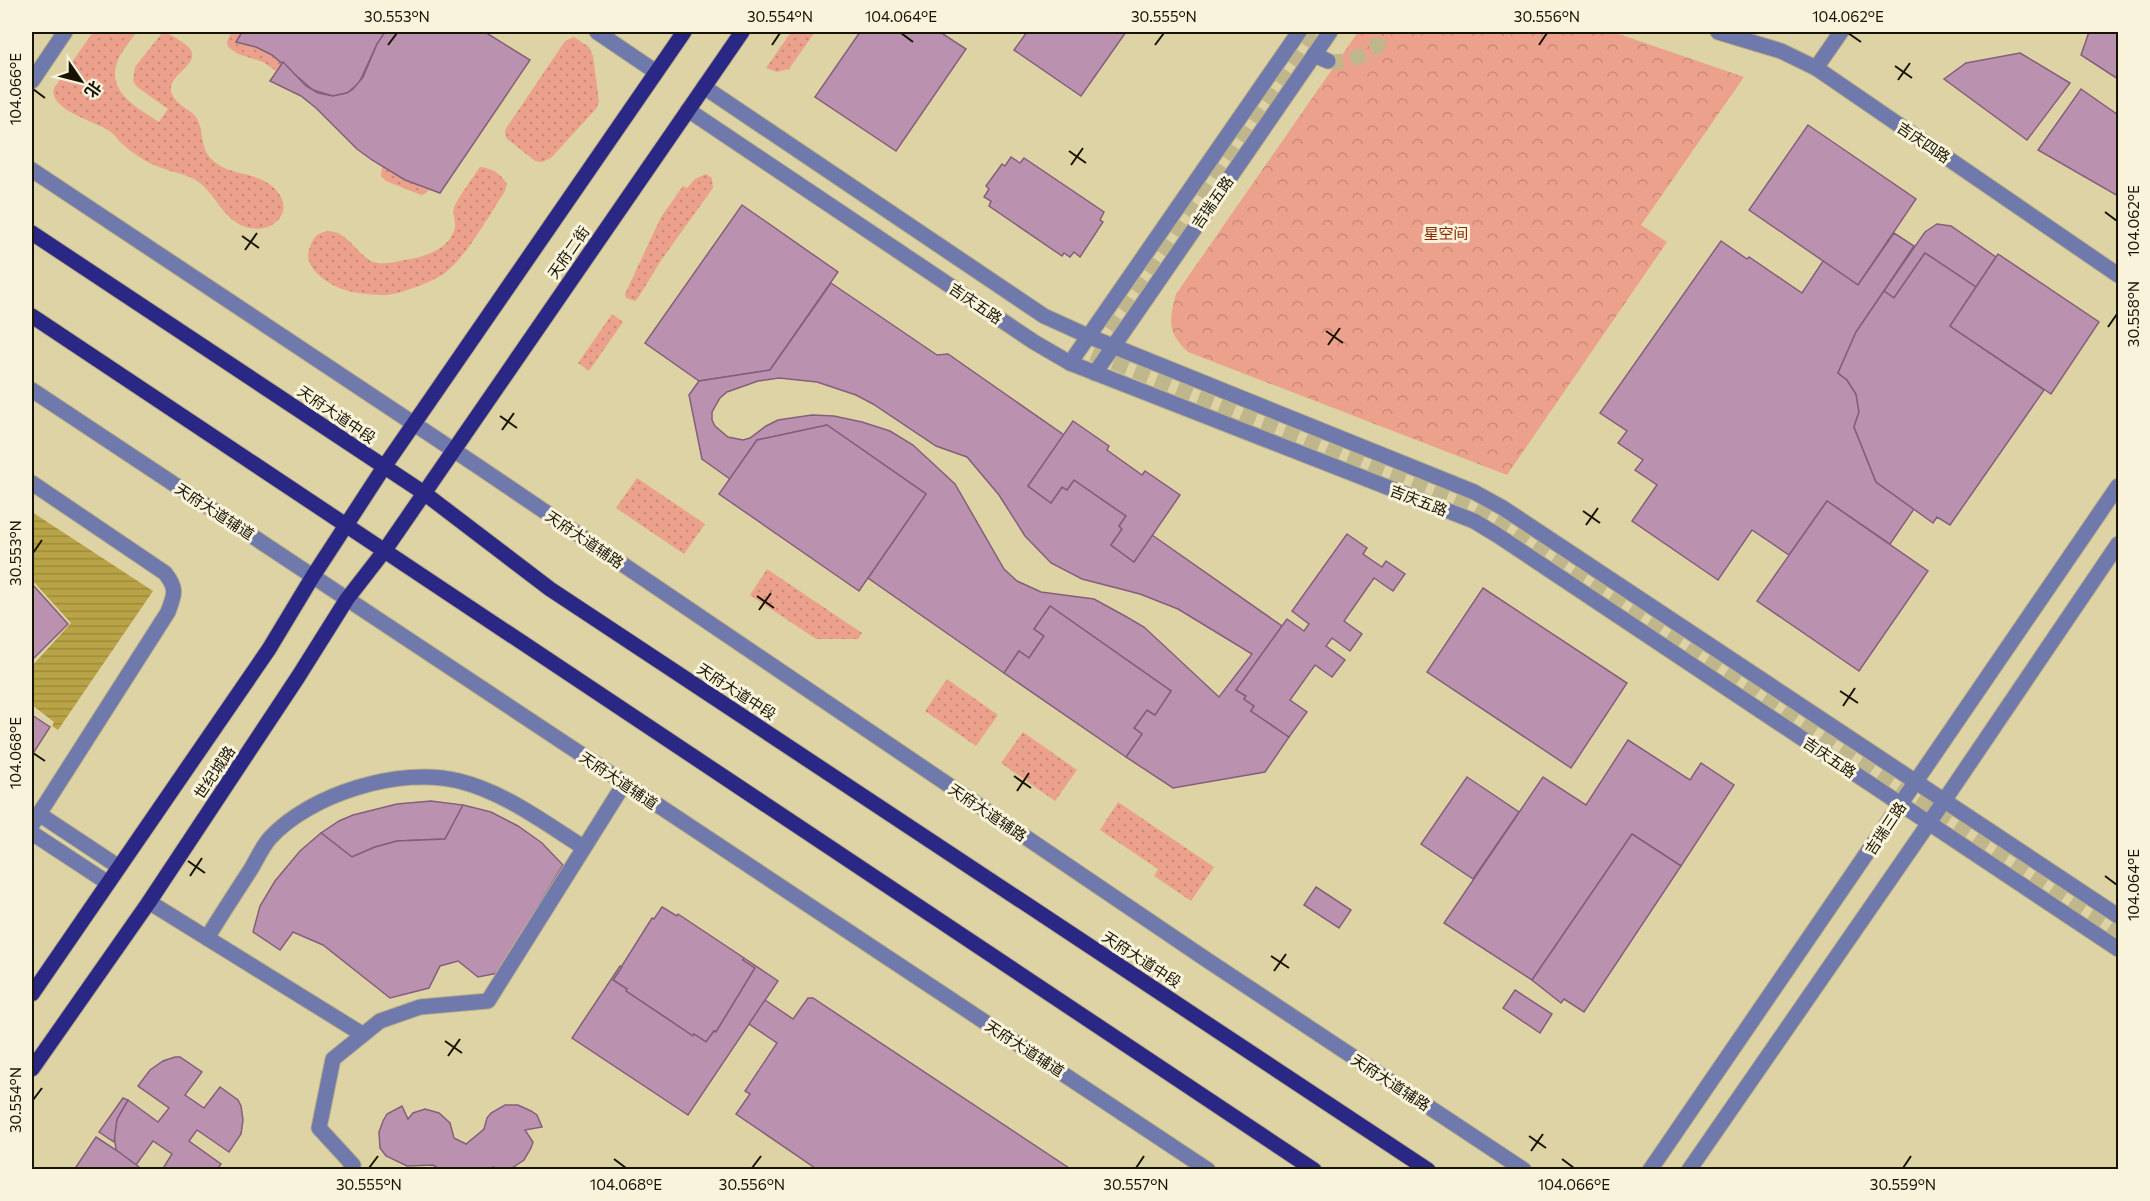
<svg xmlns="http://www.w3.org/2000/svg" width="2150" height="1201" font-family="Commissioner,'Noto Sans SC',sans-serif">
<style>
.grass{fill:url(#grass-dots)}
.forest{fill:url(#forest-crowns)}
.water{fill:url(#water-rules)}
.building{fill:#ba92af;stroke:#845f7b;stroke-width:1.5;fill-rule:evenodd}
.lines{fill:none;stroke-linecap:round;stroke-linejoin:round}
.minor-tunnel{stroke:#c0b68c;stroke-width:15;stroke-dasharray:15 8;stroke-linecap:butt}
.minor-casing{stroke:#bab087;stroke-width:17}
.major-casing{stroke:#bab087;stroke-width:17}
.minor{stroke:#7079ac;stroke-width:15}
.major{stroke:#2a2884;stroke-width:15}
.ticks{fill:none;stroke:#171303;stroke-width:2}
.labels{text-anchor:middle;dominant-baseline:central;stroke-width:6;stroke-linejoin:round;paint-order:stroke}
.street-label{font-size:15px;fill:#171303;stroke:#f9f3dc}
.park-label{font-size:15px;fill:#8e2704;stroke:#f9f3dc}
.neatline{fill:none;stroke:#171303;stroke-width:2}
.ticks-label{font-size:15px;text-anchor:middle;fill:#171303}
</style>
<defs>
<pattern id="grass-dots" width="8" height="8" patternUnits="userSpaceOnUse" patternTransform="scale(1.5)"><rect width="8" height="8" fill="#eca18c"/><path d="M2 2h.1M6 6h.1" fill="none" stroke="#ca8a77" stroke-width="1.8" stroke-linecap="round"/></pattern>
<pattern id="forest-crowns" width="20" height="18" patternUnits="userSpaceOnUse" patternTransform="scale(1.5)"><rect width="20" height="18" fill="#eca18c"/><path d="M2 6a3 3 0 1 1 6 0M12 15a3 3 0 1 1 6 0" fill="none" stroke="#ca8a77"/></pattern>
<pattern id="water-rules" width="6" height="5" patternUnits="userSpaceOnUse" patternTransform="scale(1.5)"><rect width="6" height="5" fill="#b9a347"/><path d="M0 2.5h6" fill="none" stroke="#9e8b3c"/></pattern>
</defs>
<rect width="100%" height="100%" fill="#ded3a4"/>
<!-- grass -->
<g class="grass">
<path d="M93 32H136C131 41 122 50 118 60 105 91 137 108 159 122L168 109 137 87 133 81 135 67 162 33C170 33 176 38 182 42 213 62 163 73 172 94 175 102 184 107 191 112 208 125 195 148 216 163 235 177 255 171 273 187 298 209 274 236 246 227 224 220 217 197 200 183 188 173 168 172 154 165 142 160 130 151 120 142 117 139 115 135 111 132 99 122 48 111 54 88Z"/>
<path d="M231 32H242L236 42 256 47 283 62 276 71 263 62 238 54 228 47 227 42Z"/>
<path d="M791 32H815L789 69 777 72 766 68Z"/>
<path d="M574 37 589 47 593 56 599 102 596 109 551 158 542 162 535 161 506 138 505 130 565 41Z"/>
<path d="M382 166 405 180 429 190 426 193 421 195 386 181 381 176Z"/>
<path d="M480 167C492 168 501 174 507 184L505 191C490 214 464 261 442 275 433 280 423 285 413 288 402 292 390 296 378 295 366 294 353 293 342 289 326 283 301 266 310 247 312 241 315 235 321 233 344 223 357 256 373 262 383 265 395 262 405 260 424 257 450 250 455 227 456 220 451 212 455 205 462 192 472 179 480 167Z"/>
<path d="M706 174 712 178 713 188 662 259 638 298 635 301 626 298 625 294 661 217 683 186 687 188 695 179Z"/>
<path d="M612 314 623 322 589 371 578 363Z"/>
<path d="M637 478 705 524 684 554 616 508Z"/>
<path d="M767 569 862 633 858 639H816L750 595Z"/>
<path d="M947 679 998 715 976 746 925 711Z"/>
<path d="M1023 732 1077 770 1055 801 1001 763Z"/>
<path d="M1118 802 1214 867 1191 901 1154 876 1158 869 1100 830Z"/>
</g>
<!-- forest -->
<path class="forest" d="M1358 32H1613L1744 77 1641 225 1667 242 1507 475 1188 352C1167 333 1169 319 1176 294Z"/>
<!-- water -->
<path class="water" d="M32 512 153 591 58 730 52 726 54 722 32 705V666L71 623 32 580Z"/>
<!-- building -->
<g class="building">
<path d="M242 32H385L377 44 359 83 347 93 333 96 313 90 272 55 256 47 236 42Z"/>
<path d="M385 32H485L530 60 440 193 405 180 372 160 357 149 316 108 301 96 270 81 283 62 306 86 318 93 333 96 347 93 353 89 363 77 377 44Z"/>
<path d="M860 32H940L966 49 896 151 815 97Z"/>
<path d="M1027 32H1126L1081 96 1014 50Z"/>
<path d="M2089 32H2118V79L2081 55Z"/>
<path d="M2020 53 2070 83 2027 140 1944 79 1966 63Z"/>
<path d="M2081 89 2118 115V196L2038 150Z"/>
<path d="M1808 125 1916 199 1858 285 1749 210Z"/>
<path d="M1011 157 1020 163 1024 158 1104 212 1100 220 1103 222 1080 257 1074 252 1070 257 1064 253 1062 256 989 206 991 201 984 197 989 189 986 186 1002 164 1005 166Z"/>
<path d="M742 205 838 272 770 370 699 381 645 343Z"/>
<path d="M1937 224 1951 226 1996 257 1976 287 1925 253 1894 298 1884 291 1925 232Z"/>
<path d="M1894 233 1914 246 1856 332 1838 373 1847 380 1856 394 1859 412 1854 427 1876 482 1914 509 1890 544 1827 501 1789 555 1752 530 1718 580 1632 521 1657 485 1635 470 1643 460 1618 443 1627 431 1600 413 1721 241 1747 259 1749 257 1802 293 1823 261 1858 285Z"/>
<path d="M1925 253 1976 287 1950 326 2044 390 1950 525 1937 517 1933 523 1876 482 1854 427 1859 412 1856 394 1847 380 1838 373 1856 332 1884 291 1894 298Z"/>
<path d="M1998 254 2099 322 2051 394 1950 326Z"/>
<path d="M831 283 937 355 948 354 1064 435 1028 486 1051 503 1062 487 1067 490 1074 480 1126 516 1119 526 1122 529 1111 545 1134 562 1152 535 1282 626 1236 690 1246 696 1244 699 1254 706 1251 711 1289 737 1265 772 1173 788 1126 757 1142 734 1134 728 1147 710 1155 715 1171 691 1050 606 1034 629 1044 636 1029 658 1019 651 1004 673 868 578 926 494 827 425 757 440 730 479 702 459 689 395 699 381 770 370ZM779 378 817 382 856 395 873 404 936 446 967 457 999 495 1025 536 1051 563 1082 579 1140 594 1178 609 1252 654 1219 697 1144 627 1125 616 1094 599 1041 592 1017 581 1004 569 955 484 913 445 890 431 862 422 834 416 812 415 778 420 766 426 750 438 743 440 728 437 715 426 712 420V412L720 398 727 392 758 381Z"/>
<path d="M1073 421 1109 446 1107 450 1142 475 1145 471 1180 495 1134 562 1111 545 1122 529 1119 526 1126 516 1074 480 1067 490 1062 487 1051 503 1028 486Z"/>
<path d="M827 425 926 494 859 591 719 494 757 440Z"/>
<path d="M1827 501 1928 571 1859 671 1757 601Z"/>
<path d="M1347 534 1367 548 1363 554 1382 567 1386 561 1405 574 1393 591 1374 578 1344 621 1362 634 1350 651 1332 638 1326 646 1345 660 1332 677 1315 665 1290 700 1307 712 1289 737 1251 711 1254 706 1244 699 1246 696 1236 690 1287 619 1304 631 1309 624 1292 611Z"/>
<path d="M32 584 68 624 32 660Z"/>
<path d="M1483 588 1627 683 1571 768 1427 672Z"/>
<path d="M1050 606 1171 691 1155 715 1147 710 1134 728 1142 734 1126 757 1004 673 1019 651 1029 658 1044 636 1034 629Z"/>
<path d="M32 715 50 727 32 755Z"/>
<path d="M1628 740 1690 780 1701 763 1734 785 1681 866 1632 834 1532 980 1444 923 1543 777 1586 805Z"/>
<path d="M1467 777 1519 812 1473 879 1421 844Z"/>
<path d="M431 801 463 805 445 839 397 841 375 847 352 857 321 833 339 821 353 815 397 804Z"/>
<path d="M463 805 491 812 518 826 542 843 563 865 498 973 478 977 458 961 440 966 429 988 390 998 323 945 293 932 280 950 253 932 260 906 275 881 300 851 321 833 352 857 375 847 397 841 445 839Z"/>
<path d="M1632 834 1681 866 1584 1012 1564 999 1561 1003 1532 980Z"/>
<path d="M1316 887 1351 910 1339 928 1304 905Z"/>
<path d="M662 907 677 916 678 914 744 958 743 960 755 968 716 1032 714 1031 706 1042 694 1034 693 1036 626 991 627 989 613 980 652 918 654 919Z"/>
<path d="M744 958 778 981 688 1115 572 1038 620 966 622 967 613 980 627 989 626 991 693 1036 694 1034 706 1042 714 1031 716 1032 755 968 743 960Z"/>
<path d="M1515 990 1552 1014 1540 1033 1503 1008Z"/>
<path d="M808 998H813L1072 1170H818L736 1114 750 1094 745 1091 777 1043 749 1024 765 1000 793 1019Z"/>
<path d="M175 1057H180L202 1072 185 1095 204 1108 220 1087 238 1100 241 1106 243 1120 241 1134 229 1152 197 1130 189 1141 221 1164 217 1170H162L172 1154 153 1141 136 1165 116 1150 114 1134 117 1119 128 1100 158 1122 169 1108 138 1086 150 1070 163 1061Z"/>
<path d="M123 1098 128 1100 117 1119 114 1142 99 1132Z"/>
<path d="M505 1105H518L531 1111 537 1115 542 1127 525 1130 533 1142 531 1148 524 1160 512 1168 498 1170 493 1167 490 1170H441L433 1165 407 1166 386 1156 380 1148 379 1132 383 1121 387 1114 402 1106 408 1119 413 1113 425 1109 439 1113 450 1123 454 1138 466 1144 484 1129 487 1118 491 1113Z"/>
<path d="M96 1137 116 1150 143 1170H74Z"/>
</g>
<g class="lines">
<!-- minor-tunnel -->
<g class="minor-tunnel">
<path d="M1312 32 1091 353 1471 506 1507 526 2118 933"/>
<path d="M1328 61C1348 64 1361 56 1378 46L1381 32"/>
</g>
<!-- minor casing -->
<g class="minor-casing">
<g id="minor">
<path d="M597 32 656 72"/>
<path d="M1718 32 1781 51 1816 68 2118 275"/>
<path d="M1314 55 1328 61"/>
<path d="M1816 68 1841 32"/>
<path d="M32 81 65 32"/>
<path d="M704 87 1044 316 1088 336 1474 492 1503 508 2118 916"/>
<path d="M688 110 1034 342 1070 363 1474 521 1497 535 2118 949"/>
<path d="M32 170 476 465 1207 960 1524 1170"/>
<path d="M1070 363 1299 32"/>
<path d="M1095 373 1330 32"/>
<path d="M32 390 1208 1170"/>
<path d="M32 483 165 573C177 588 175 594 168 612L32 825"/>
<path d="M39 814 119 867"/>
<path d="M32 833 108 883"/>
<path d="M149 902 362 1034"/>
<path d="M207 938C221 915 236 892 251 869 257 859 262 847 270 838 310 794 401 766 459 781 504 792 545 823 583 847"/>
<path d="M350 1170 353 1165 319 1128 333 1059 380 1021 420 1007 488 1001 624 784"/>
<path d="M1650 1170 2118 486"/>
<path d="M1689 1170 1929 823 2118 544"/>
</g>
</g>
<!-- major casing -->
<g class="major-casing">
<g id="major">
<path d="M32 233 424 493 550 589 1428 1170"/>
<path d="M32 316 1314 1170"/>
<path d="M32 994 269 649 313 576 384 467 684 32"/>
<path d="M32 1069 149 902 298 677 347 599 385 550 742 32"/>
</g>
</g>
<!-- minor -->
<use href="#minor" class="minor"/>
<!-- major -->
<use href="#major" class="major"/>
</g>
<!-- ticks -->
<path class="ticks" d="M901 33 913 42M1848 33 1861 42M388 45 397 33M772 45 780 33M1155 45 1164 33M1539 45 1547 33M1895 66 1912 78M1898 80 1910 63M33 89 45 98M1069 151 1086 163M1071 165 1083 148M2105 212 2117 221M242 236 259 248M245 250 257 233M2108 327 2117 314M1326 331 1343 343M1328 345 1340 328M500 416 517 428M502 430 514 413M1583 511 1600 523M1586 525 1598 508M33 553 42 540M757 596 774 608M759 610 771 593M1840 691 1858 703M1843 706 1855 688M33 753 45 761M1014 776 1031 788M1017 791 1029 773M188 861 205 873M190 876 202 858M2105 876 2117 885M1271 956 1289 968M1274 971 1286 954M445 1041 462 1053M448 1056 460 1039M33 1100 42 1088M1529 1136 1546 1148M1531 1151 1543 1134M614 1159 626 1168M1562 1159 1574 1168M369 1168 378 1156M752 1168 761 1156M1136 1168 1144 1156M1903 1168 1911 1156"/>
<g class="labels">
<!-- street labels -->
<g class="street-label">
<text transform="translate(1924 142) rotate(34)">吉庆四路</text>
<text transform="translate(1212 202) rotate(-55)">吉瑞五路</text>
<text transform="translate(568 252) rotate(-55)">天府二街</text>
<text transform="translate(976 303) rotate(34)">吉庆五路</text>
<text transform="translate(337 414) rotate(34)">天府大道中段</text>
<text transform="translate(1419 500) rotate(21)">吉庆五路</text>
<text transform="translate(215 511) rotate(33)">天府大道辅道</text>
<text transform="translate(585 539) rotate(34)">天府大道辅路</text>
<text transform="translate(737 691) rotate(33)">天府大道中段</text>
<text transform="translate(1830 757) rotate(34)">吉庆五路</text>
<text transform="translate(214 772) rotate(-56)">世纪城路</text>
<text transform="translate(619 780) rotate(34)">天府大道辅道</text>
<text transform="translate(988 812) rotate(34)">天府大道辅路</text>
<text transform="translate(1885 828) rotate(-56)">吉瑞三路</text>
<text transform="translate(1142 959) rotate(33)">天府大道中段</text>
<text transform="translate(1025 1048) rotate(33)">天府大道辅道</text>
<text transform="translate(1391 1082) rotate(33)">天府大道辅路</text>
</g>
<!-- park labels -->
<g class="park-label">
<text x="1446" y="233">星空间</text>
</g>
</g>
<!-- border -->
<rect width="2150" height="1201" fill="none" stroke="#f9f3dc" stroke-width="66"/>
<!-- north arrow -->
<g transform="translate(81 81) rotate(125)" stroke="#f9f3dc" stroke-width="4.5" paint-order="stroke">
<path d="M0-4.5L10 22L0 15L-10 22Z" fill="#171303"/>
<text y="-9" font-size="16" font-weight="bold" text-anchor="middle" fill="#171303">北</text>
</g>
<rect x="33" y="33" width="2084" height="1135" class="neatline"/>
<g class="ticks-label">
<text x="397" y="22">30.553°N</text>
<text x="780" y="22">30.554°N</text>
<text x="901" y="22">104.064°E</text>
<text x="1164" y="22">30.555°N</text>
<text x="1547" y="22">30.556°N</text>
<text x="1848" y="22">104.062°E</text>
<text transform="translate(16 89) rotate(-90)" y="5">104.066°E</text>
<text transform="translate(2134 221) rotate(-90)" y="5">104.062°E</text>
<text transform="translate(2134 314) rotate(-90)" y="5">30.558°N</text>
<text transform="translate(16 553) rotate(-90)" y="5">30.553°N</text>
<text transform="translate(16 753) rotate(-90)" y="5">104.068°E</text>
<text transform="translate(2134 885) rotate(-90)" y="5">104.064°E</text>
<text transform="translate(16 1100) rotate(-90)" y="5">30.554°N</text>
<text x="369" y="1190">30.555°N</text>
<text x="626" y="1190">104.068°E</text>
<text x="752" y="1190">30.556°N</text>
<text x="1136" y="1190">30.557°N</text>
<text x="1574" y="1190">104.066°E</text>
<text x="1903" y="1190">30.559°N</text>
</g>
</svg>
